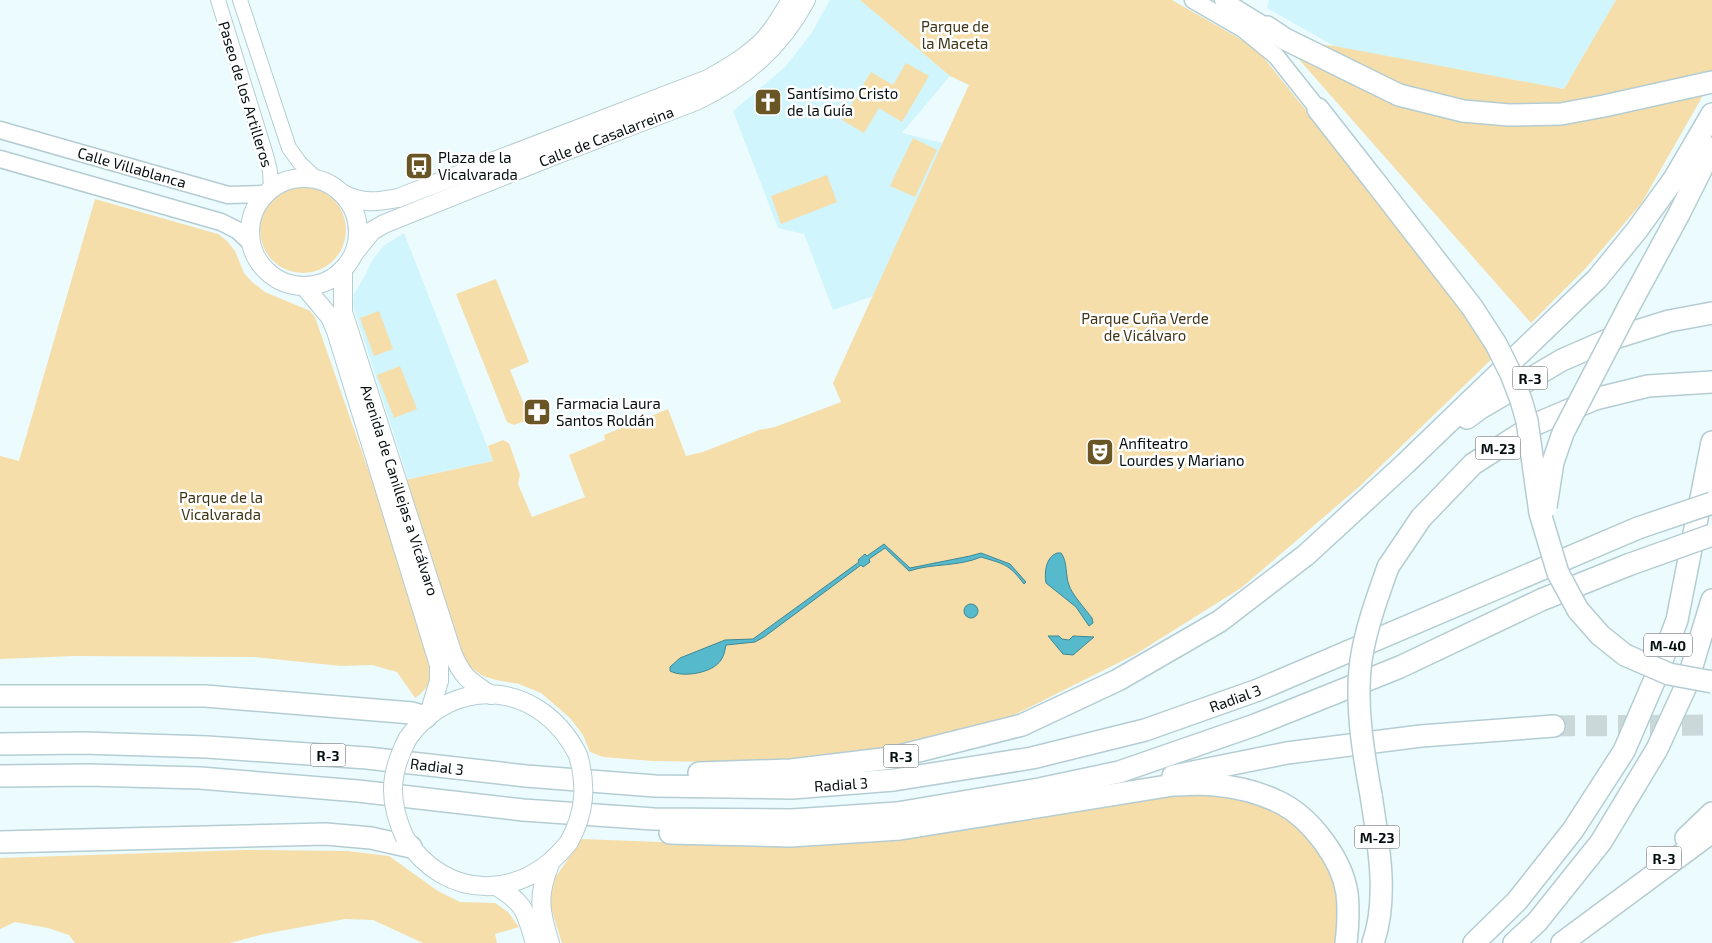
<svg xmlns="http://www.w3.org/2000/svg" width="1712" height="943" font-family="'Exo 2',sans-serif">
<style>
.built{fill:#d1f5fc}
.green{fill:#f5deaa}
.water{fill:#56bacc;stroke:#3e8794}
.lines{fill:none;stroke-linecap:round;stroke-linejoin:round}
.motorway-tunnel{stroke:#cad8da;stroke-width:21;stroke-dasharray:21 11;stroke-linecap:butt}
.tertiary-casing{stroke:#b4cdd2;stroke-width:16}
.secondary-casing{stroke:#b4cdd2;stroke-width:19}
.primary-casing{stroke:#b4cdd2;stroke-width:20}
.motorway-casing{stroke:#b4cdd2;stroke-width:24}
.tertiary{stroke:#fff;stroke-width:14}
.secondary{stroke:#fff;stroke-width:16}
.primary{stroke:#fff;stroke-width:18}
.motorway{stroke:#fff;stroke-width:21}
.primary-bridge-casing{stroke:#b4cdd2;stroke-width:20;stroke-linecap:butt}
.motorway-bridge-casing{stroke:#b4cdd2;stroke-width:24;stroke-linecap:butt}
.primary-bridge{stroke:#fff;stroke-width:18}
.motorway-bridge{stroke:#fff;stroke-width:21}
.labels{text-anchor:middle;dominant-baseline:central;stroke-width:5;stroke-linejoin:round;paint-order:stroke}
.shield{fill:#fff;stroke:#515758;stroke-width:1}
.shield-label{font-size:14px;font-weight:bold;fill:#060f10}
.park-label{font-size:15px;fill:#413414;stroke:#fff}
.poi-label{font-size:15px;fill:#060f10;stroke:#fff;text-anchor:start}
.street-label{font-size:15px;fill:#060f10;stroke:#fff}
</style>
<rect width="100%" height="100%" fill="#ecfbfe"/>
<!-- built -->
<g class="built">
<path d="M830 0H860L950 76 902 133 943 143 873 296 833 310 804 234 778 228 733 111 785 67 811 34Z"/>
<path d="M1269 0H1616L1564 89 1343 49 1334 46 1267 8Z"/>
<path d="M404 233 493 461 408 479 353 305 354 294 366 274 371 262 383 246Z"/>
</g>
<!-- green -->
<g class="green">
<path d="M860 0H1172L1256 48 1483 331 1496 355 1360 486 1241 588 1136 654 1010 717 935 738 867 750 787 760 719 762 652 761 603 757 590 752 583 735 570 718 541 693 519 684 496 680 483 676 467 665 450 621 405 480 493 461 488 446 503 440 509 443 520 475 518 484 532 517 585 497 569 455 605 440 604 435 668 409 686 456 703 452 759 430 775 427 841 402 833 383 969 85 950 76Z"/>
<path d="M1616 0H1712V77L1701 99 1641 204 1586 268 1531 323 1281 39 1334 46 1564 89Z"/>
<path d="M906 63 929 76 902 122 879 108 864 133 842 120 871 72 893 85Z"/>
<path d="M913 138 937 150 915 197 890 186Z"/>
<path d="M827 175 837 202 781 224 771 196Z"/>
<circle cx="303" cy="230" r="43"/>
<path d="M95 199 218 234 227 241 235 251 244 273 252 282 265 292 310 311 315 317 388 527 433 673C429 684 425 692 415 698L397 672 372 665 341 666 254 657 75 656 0 659V456L19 461Z"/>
<path d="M496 279 529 362 510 370 530 419 514 425 507 422 456 294Z"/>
<path d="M379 311 393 349 374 356 360 318Z"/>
<path d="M400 366 417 409 394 418 377 375Z"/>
<path d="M1205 792C1227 797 1250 800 1271 810 1309 826 1341 879 1342 920 1342 928 1340 936 1339 943H562L549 902 555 878 582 839 764 846 1164 796Z"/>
<path d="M244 850 347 851 389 856 438 891 460 902 495 903 508 912 519 927 495 934 497 943H423L373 920 345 919 264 934 230 943H75L69 935 48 928 15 922 0 929V858Z"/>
</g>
<!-- water -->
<g class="water">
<path d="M884 544 910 568 970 556 981 553 1010 564 1026 582 1024 584C1009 564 1004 564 981 557 958 567 933 563 909 571L885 548 869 559 870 562 863 567 861 565 764 637 755 642 726 645C725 650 724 656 721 660 713 673 683 678 670 671V667L680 658 725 640 753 639 859 562 858 560 865 554 867 556Z"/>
<path d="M1057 553H1061C1068 562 1065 575 1069 585 1071 593 1086 610 1092 618L1093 623 1089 626 1076 607 1046 583C1044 572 1046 557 1057 553Z"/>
<circle cx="971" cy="611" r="7"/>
<path d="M1048 636H1059L1062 639 1069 640 1073 636 1094 637 1073 655 1063 654Z"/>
</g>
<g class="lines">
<!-- motorway-tunnel -->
<path class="motorway-tunnel" d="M1554 726 1712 725"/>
<!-- tertiary casing -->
<g class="tertiary-casing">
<g id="tertiary">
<path d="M218 0 266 155 270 171 271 189"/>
<path d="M240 0 289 148 300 163 317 179"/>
</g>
</g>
<!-- secondary casing -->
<g class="secondary-casing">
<g id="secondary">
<path d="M1193 0 1243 29 1276 56 1318 109"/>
<path d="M1223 0 1267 27"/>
<path d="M0 130 228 195 265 194"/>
<path d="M0 159 221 222 237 230 251 243"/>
</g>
</g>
<!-- primary casing -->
<g class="primary-casing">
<g id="primary">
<circle cx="304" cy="232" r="54"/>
<path d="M343 194C363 204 377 202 398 198L708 79C731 66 756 52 772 30 779 20 785 10 791 0"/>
<path d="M355 252 372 231 384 224 553 156 696 101C745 78 780 48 806 0"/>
<path d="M343 269V312L452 652C462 677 469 681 491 695"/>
<path d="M304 286 330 317 336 331 439 665V681L429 714"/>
<path d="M408 738C456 672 542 683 578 755"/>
<path d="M405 838C446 902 524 901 569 842"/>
<path d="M550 864C537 895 540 912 550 943"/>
<path d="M496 886C526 904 525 911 535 943"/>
</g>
</g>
<!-- motorway casing -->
<g class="motorway-casing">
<g id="motorway">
<path d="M1267 27 1285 39 1399 95 1463 111 1509 115 1561 114 1604 106 1712 82"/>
<path d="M1318 109 1376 183"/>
<path d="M1628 308 1679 214 1712 148"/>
<path d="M1467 418 1479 409 1562 360 1608 340 1669 321 1712 313"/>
<path d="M1388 567 1421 518 1473 464 1536 424 1595 399 1648 386 1712 382"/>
<path d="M1578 610 1600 635 1625 655"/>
<path d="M0 696H205L412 713 426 717"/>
<path d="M0 744 84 743 207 747 367 758 526 776 655 786 792 788 894 780 1032 758 1145 730 1258 690 1638 528"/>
<path d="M699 773 791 770 891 758 1022 725 1118 680 1220 621 1306 555 1406 463 1597 279 1637 230 1674 179 1712 114"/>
<path d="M0 776 88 775 200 778 358 791 523 810 654 819 792 820 897 813 1039 789 1119 772 1255 725 1400 667 1541 600 1628 565"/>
<path d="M1173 776 1287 753 1421 736 1554 726"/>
<path d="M1371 795C1378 842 1389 897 1373 943"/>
<path d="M670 833 790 836 900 829 1173 785C1187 785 1202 783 1215 785 1238 787 1261 793 1281 803 1312 819 1342 860 1347 893 1349 910 1348 926 1346 943"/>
<path d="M1686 838 1712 813"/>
<path d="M0 842 326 834 371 838 411 847"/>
<path d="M1474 943 1517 901 1573 830 1624 751 1655 679 1677 620 1712 442"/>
<path d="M1514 943 1537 922 1601 842 1657 749 1686 686 1712 600"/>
<path d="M1562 943 1712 832"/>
</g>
</g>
<!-- tertiary -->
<use href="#tertiary" class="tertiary"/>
<!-- secondary -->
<use href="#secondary" class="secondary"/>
<!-- primary -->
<use href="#primary" class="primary"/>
<!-- motorway -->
<use href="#motorway" class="motorway"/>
<!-- primary-bridge casing -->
<g class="primary-bridge-casing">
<g id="primary-bridge">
<path d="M405 838C388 801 389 774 408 738"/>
<path d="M569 842C585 813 587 786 578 755"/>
</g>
</g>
<!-- motorway-bridge casing -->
<g class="motorway-bridge-casing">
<g id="motorway-bridge">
<path d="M1376 183 1472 307 1496 344 1511 374 1521 400 1527 421 1540 513 1558 573 1578 610"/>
<path d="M1546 507 1553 462 1563 433 1628 308"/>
<path d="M1638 528 1712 503"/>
<path d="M1628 565 1712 535"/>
<path d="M1625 655 1669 674 1712 682"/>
<path d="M1371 795C1363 752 1355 703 1361 660 1366 628 1377 598 1388 567"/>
</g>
</g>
<!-- primary-bridge -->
<use href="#primary-bridge" class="primary-bridge"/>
<!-- motorway-bridge -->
<use href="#motorway-bridge" class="motorway-bridge"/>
</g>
<!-- icons -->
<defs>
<g id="church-square" transform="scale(1.4375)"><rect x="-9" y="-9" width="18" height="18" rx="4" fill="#6a5625" stroke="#fff"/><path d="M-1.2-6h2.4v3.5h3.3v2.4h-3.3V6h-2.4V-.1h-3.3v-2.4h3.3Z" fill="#fff"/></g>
<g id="bus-square" transform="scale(1.4375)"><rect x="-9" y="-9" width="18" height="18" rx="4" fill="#6a5625" stroke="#fff"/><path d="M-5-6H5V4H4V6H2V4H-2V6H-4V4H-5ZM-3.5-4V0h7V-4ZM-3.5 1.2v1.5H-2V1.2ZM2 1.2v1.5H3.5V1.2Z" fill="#fff"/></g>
<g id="pharmacy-square" transform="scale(1.4375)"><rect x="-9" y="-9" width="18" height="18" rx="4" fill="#6a5625" stroke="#fff"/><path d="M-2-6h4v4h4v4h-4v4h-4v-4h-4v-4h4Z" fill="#fff"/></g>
<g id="theatre-square" transform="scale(1.4375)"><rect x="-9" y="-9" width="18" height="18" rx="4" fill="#6a5625" stroke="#fff"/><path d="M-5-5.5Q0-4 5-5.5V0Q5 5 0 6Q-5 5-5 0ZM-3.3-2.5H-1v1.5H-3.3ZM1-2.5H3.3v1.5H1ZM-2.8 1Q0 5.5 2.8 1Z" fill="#fff"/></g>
</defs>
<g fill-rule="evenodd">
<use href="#church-square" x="768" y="102"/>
<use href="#bus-square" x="419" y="166"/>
<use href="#pharmacy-square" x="537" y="412"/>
<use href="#theatre-square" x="1100" y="452"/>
</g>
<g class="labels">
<!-- shield labels -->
<g class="shield">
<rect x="1512.5" y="366.5" width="35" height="23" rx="4"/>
<rect x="1475.5" y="436.5" width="45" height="23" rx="4"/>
<rect x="1644" y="633.5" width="48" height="23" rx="4"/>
<rect x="310.5" y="743.5" width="35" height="23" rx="4"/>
<rect x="883.5" y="744.5" width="35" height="23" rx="4"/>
<rect x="1354.5" y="825.5" width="45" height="23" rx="4"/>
<rect x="1646.5" y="846.5" width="35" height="23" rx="4"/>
</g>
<g class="shield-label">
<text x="1530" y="378">R-3</text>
<text x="1498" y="448">M-23</text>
<text x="1668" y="645">M-40</text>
<text x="328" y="755">R-3</text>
<text x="901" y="756">R-3</text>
<text x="1377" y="837">M-23</text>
<text x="1664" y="858">R-3</text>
</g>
<!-- park labels -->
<g class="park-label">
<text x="955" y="26">Parque de<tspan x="955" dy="17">la Maceta</tspan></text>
<text x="1145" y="318">Parque Cuña Verde<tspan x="1145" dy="17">de Vicálvaro</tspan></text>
<text x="221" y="497">Parque de la<tspan x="221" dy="17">Vicalvarada</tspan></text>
</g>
<!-- poi labels -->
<g class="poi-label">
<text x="787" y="93">Santísimo Cristo<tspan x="787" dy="17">de la Guía</tspan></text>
<text x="438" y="157">Plaza de la<tspan x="438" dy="17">Vicalvarada</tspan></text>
<text x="556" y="403">Farmacia Laura<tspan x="556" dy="17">Santos Roldán</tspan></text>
<text x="1119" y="443">Anfiteatro<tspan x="1119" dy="17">Lourdes y Mariano</tspan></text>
</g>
<!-- street labels -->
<g class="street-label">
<text transform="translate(246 94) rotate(73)">Paseo de los Artilleros</text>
<text transform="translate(606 136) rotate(-21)">Calle de Casalarreina</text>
<text transform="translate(132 167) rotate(16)">Calle Villablanca</text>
<text transform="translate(400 490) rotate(72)">Avenida de Canillejas a Vicálvaro</text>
<text transform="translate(1235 698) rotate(-20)">Radial 3</text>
<text transform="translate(437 766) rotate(7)">Radial 3</text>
<text transform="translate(841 784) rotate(-4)">Radial 3</text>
</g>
</g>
</svg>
